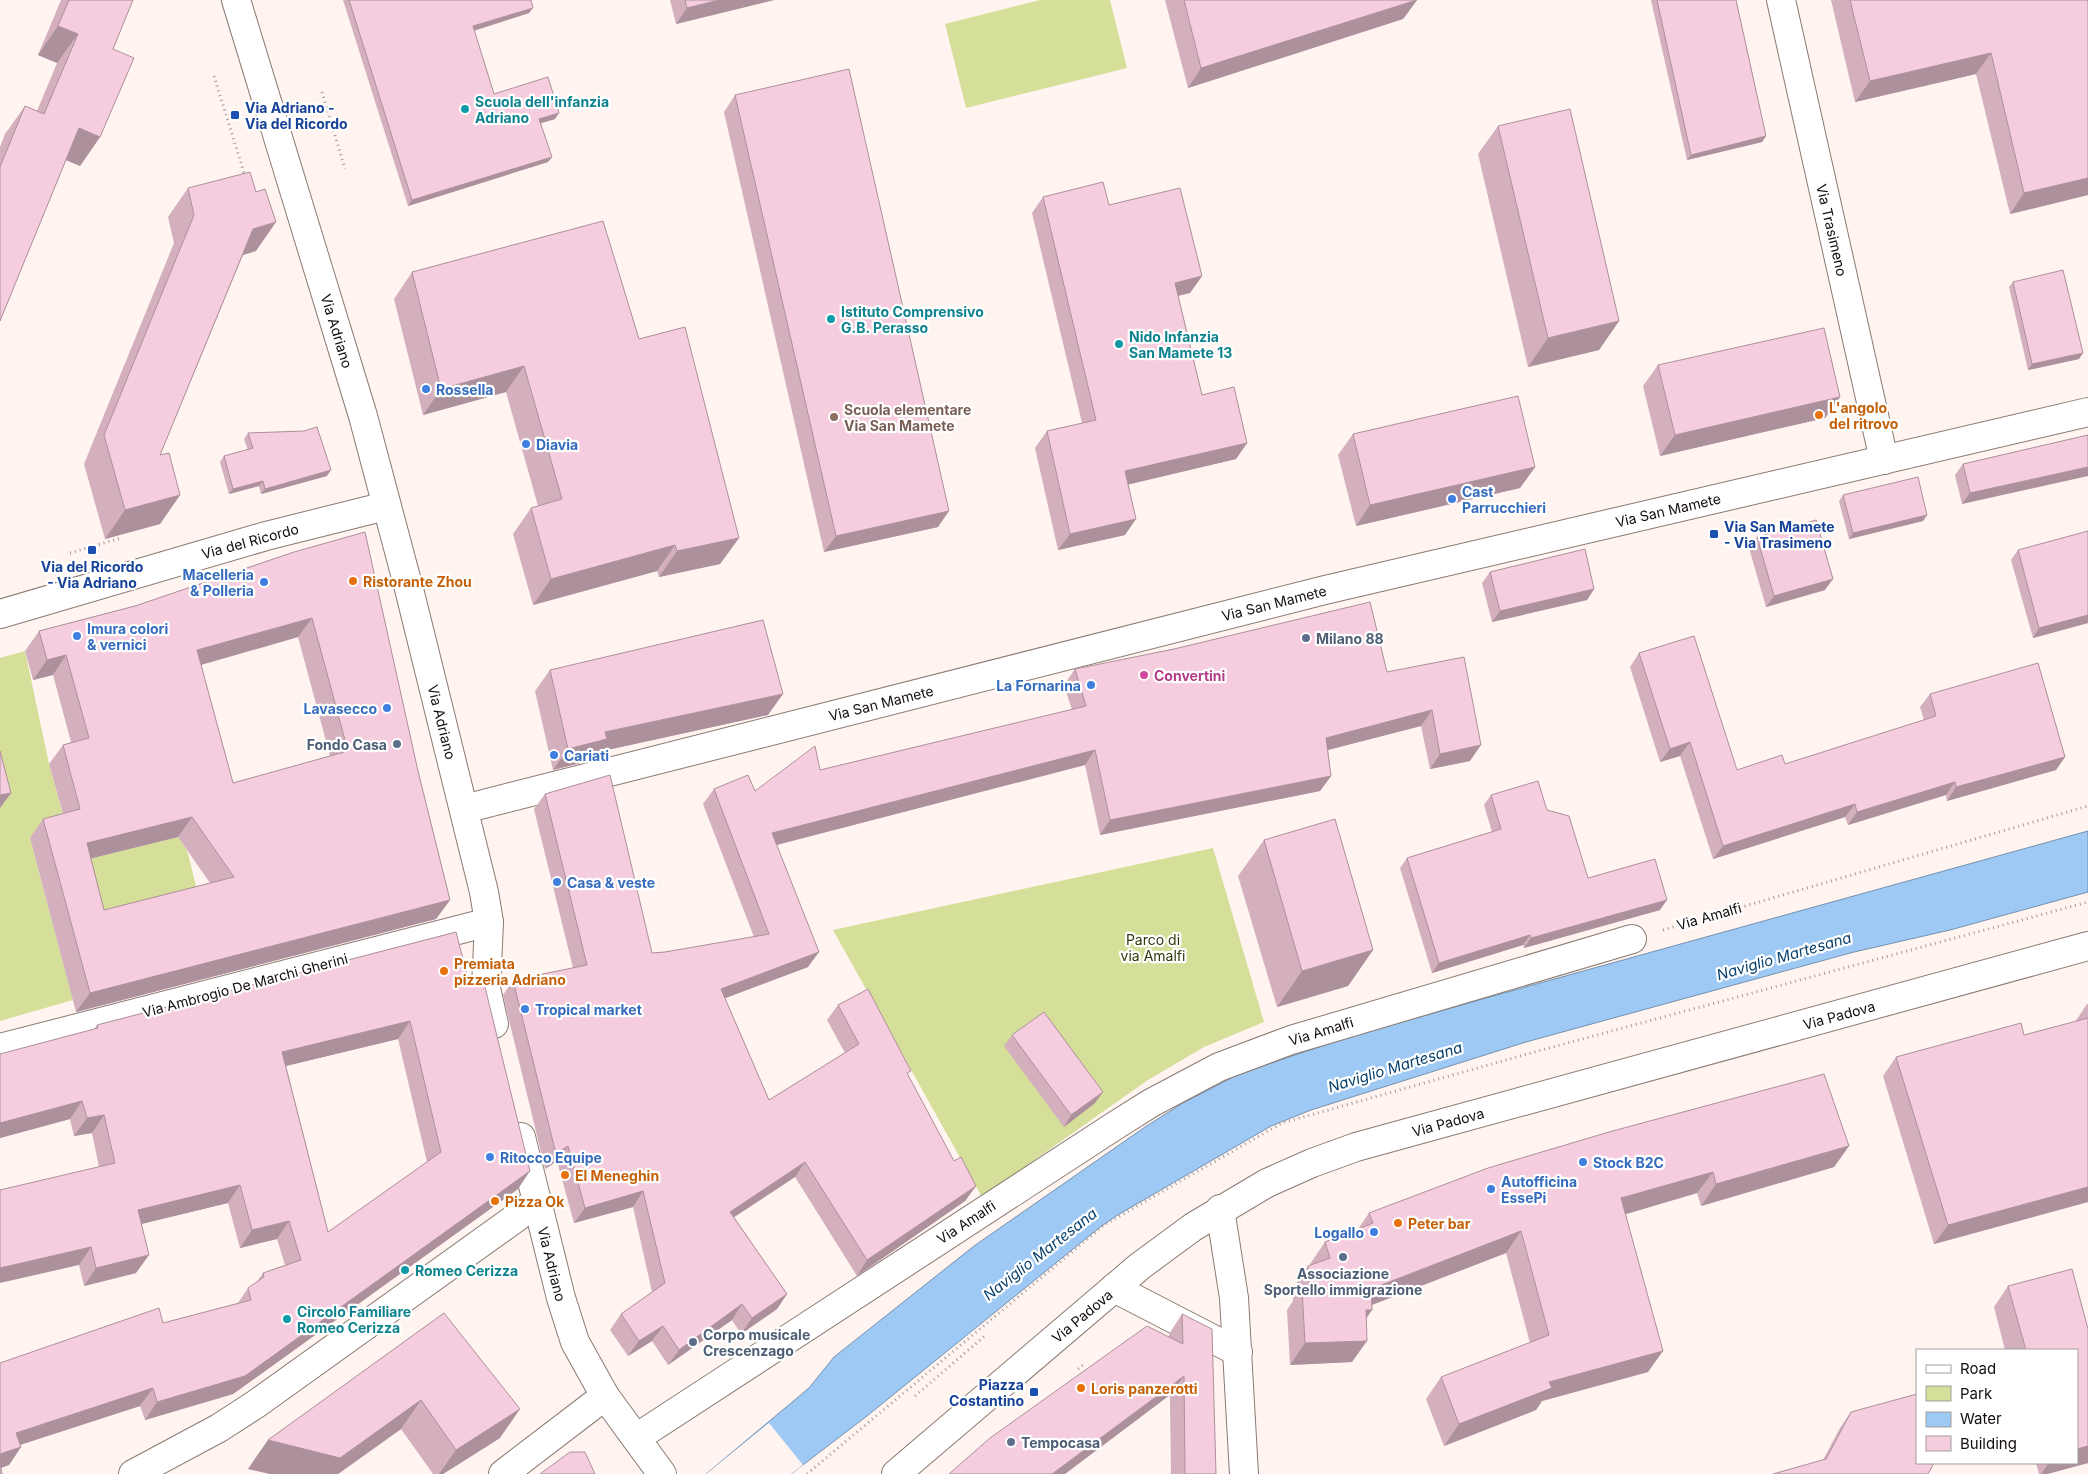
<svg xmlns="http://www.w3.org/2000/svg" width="2088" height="1474" font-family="Inter,sans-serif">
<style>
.green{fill:#d5df99}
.water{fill:#9ec9f5;stroke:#7491af}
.pier{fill:#fff4ef}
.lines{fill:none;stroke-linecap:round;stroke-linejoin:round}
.minor-casing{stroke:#897a72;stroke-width:30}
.path{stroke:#a29995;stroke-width:3;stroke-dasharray:1 4;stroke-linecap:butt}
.minor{stroke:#fff;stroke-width:28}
.wall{fill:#d4b0bf;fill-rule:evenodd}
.shaded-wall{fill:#ac909b}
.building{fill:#f6cdde;stroke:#ac909b;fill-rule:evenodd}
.culture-dot{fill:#0f9aa8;stroke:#fff;stroke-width:2}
.transit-dot{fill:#1a4fb4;stroke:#fff;stroke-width:2}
.shop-dot{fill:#3f7fe0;stroke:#fff;stroke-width:2}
.food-dot{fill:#e8710a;stroke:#fff;stroke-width:2}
.education-dot{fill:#8d6e63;stroke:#fff;stroke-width:2}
.service-dot{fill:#5c6f8a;stroke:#fff;stroke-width:2}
.hotel-dot{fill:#d1479c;stroke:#fff;stroke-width:2}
.labels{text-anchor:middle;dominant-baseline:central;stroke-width:4.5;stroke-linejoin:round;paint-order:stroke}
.culture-label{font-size:14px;font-weight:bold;fill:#0d838f;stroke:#fff;text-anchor:start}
.transit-label{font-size:14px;font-weight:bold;fill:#164399;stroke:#fff;text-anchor:start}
.street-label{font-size:14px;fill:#130e0b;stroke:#fff}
.shop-label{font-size:14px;font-weight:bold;fill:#366cbe;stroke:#fff;text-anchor:start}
.food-label{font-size:14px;font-weight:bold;fill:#c56008;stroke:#fff;text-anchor:start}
.education-label{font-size:14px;font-weight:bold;fill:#785e54;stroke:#fff;text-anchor:start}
.service-label{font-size:14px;font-weight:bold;fill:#4e5e75;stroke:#fff;text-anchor:start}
.hotel-label{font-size:14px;font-weight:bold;fill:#b23c85;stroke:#fff;text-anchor:start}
.park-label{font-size:14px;fill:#33370c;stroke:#fff}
.water-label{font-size:15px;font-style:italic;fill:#07406d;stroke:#fff}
</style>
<rect width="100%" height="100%" fill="#fff4ef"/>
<!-- green -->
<g class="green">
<path d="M1040 0H1110L1127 68 966 108 945 24Z"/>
<path d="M25 651 49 764 67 829 30 838 73 1000 0 1021V658Z"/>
<path d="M178 837 187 850 200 902 144 985 73 863Z"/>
<path d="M1213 848 1264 1022 1204 1047 1148 1080 982 1197 833 930Z"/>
</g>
<!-- water -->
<path class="water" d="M2088 831V892L1950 930 1854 952 1526 1042 1311 1110 1271 1126 1116 1216 1099 1228 867 1416 791 1474H706L809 1388 834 1357 974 1246 1145 1127 1183 1103 1241 1073 1346 1038 1486 998Z"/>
<!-- pier -->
<path class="pier" d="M769 1423 803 1465 791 1474H706Z"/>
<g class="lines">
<!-- minor casing -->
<g class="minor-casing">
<g id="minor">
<path d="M236 0 363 416 409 589 484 892 489 922 486 988 494 1024"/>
<path d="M1781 0 1884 460"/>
<path d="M0 614 266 536 386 506"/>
<path d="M464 809 1325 590 2088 412"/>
<path d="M0 1048 489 922"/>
<path d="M521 1137 561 1298 575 1342 605 1396 662 1474"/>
<path d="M1220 1209 1234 1298 1244 1474"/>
<path d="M1114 1288 1238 1352"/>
<path d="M636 1438 1116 1125 1151 1103 1219 1067 1291 1040 1632 939"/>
<path d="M133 1474 219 1428 256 1404 517 1217 536 1201"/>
<path d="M503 1474 605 1396"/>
<path d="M896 1474 1140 1266 1193 1227 1267 1183 1312 1163 1356 1147 2088 946"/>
</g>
</g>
<!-- path -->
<g class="path">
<path d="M214 76 245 176"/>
<path d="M322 92 345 169"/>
<path d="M70 553 121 538"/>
<path d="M1663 930 2088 806"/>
<path d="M1078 1369 1084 1364"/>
<path d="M915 1396 987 1334"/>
<path d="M807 1474 1104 1225 1282 1123 1538 1051 2088 902"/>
</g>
<!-- minor -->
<use href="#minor" class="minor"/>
</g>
<!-- wall -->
<g class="wall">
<path d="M61 0H133L113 49 100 137 80 166 66 160 0 321V147L5 134 25 106 37 111 57 63 38 55Z"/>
<path d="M343 0H531L529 13 474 31 494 94 555 119 541 123 548 162 408 206Z"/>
<path d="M670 0H774L676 24Z"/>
<path d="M1165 0H1417L1403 19 1188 88Z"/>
<path d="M1651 0H1736L1766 136 1762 142 1687 160Z"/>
<path d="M1831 0H2088V195L2010 214 1976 74 1855 102Z"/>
<path d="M735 95 938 527 824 552 724 112Z"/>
<path d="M1498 126 1619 321 1599 350 1528 367 1478 154Z"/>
<path d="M188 188 256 192V251L243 255 160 455 180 495 160 524 105 539 84 464 174 243 168 217Z"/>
<path d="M1043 197 1109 205 1202 276 1190 293 1178 296 1202 395 1247 443 1236 459 1128 484 1125 535 1058 550 1035 448 1047 431 1082 423 1032 213Z"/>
<path d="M412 272 639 339 739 538 720 564 659 577 657 571 533 605 513 534 531 508 538 506 506 392 423 415 394 299Z"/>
<path d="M2013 282 2079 359 2028 370 2009 287Z"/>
<path d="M1658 365 1840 397 1825 418 1660 456 1643 386Z"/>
<path d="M248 433 327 476 261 494 259 486 229 494 220 462 224 456 248 450 244 439Z"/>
<path d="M1353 434 1535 467 1520 488 1356 526 1338 455Z"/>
<path d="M2088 435 1962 504 1955 475 1963 464Z"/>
<path d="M1843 495 1927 515 1923 521 1849 539 1839 501Z"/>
<path d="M1757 537 1825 590 1766 607 1749 548Z"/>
<path d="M2018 550 2088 623 2033 638 2011 560Z"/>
<path d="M294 552 418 771 450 900 436 919 76 1012 30 838 43 819 63 814 49 764 63 745 71 742 53 675 33 680 25 651 39 631 135 606ZM298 637 330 756 233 783 201 665ZM178 837 210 883 104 910 91 858Z"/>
<path d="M1490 572 1594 589 1587 600 1492 622 1482 583Z"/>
<path d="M1639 653 1737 770 1785 764 1924 720 1920 707 1930 694 2065 757 2056 770 1947 801 1946 795 1848 825 1845 817 1713 859 1680 756 1660 762 1630 667Z"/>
<path d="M1464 657 1470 761 1430 769 1421 726 1328 750 1331 776 1320 791 1100 835 1085 765 776 845 808 967 725 998 769 1100 845 1053 827 1020 838 1005 908 1075 954 1161 976 1186 965 1201 857 1276 795 1177 734 1217 787 1294 777 1309 741 1334 732 1320 668 1365 652 1341 628 1356 610 1330 621 1314 652 1292 633 1207 574 1223 557 1161 545 1169 503 995 513 980 573 968 534 809 545 794 652 953 665 952 754 937 703 804 714 789 755 791 820 770 1072 710 1064 685 1075 669 1387 672Z"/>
<path d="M550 670 768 715 598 752 592 760 553 770 535 691Z"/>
<path d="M1491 795 1547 810 1588 878 1660 910 1524 948 1523 945 1432 973 1400 868 1407 858 1492 832 1484 805Z"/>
<path d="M1264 840 1373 950 1348 986 1277 1007 1238 876Z"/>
<path d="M456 932 518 1189 233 1394 145 1420 140 1406 20 1445 21 1447 9 1465 1 1468 0 1474V1363L163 1323 238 1303 248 1288 256 1283 263 1273 285 1265 277 1239 240 1248 228 1203 141 1224 136 1273 84 1286 79 1265 99 1167 92 1133 74 1136 70 1119 0 1138V1054L94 1029 97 1025ZM398 1039 427 1162 328 1232 286 1066Z"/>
<path d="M2087 1004H2088V1202L1934 1244 1883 1076 1896 1057 2024 1035 2075 1022Z"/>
<path d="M1012 1035 1095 1103 1064 1127 1004 1046Z"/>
<path d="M1849 1146 1834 1167 1701 1206 1697 1193 1626 1214 1648 1372 1542 1401 1536 1410 1444 1446 1426 1399 1441 1377 1530 1343 1506 1253 1372 1305 1366 1319 1352 1362 1290 1365 1287 1310 1293 1301V1288L1308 1266 1310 1265V1264L1325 1242 1358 1229 1369 1213Z"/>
<path d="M2008 1286 2088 1329V1463L2047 1474H2039L2036 1463H2077V1350H2005L1994 1307Z"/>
<path d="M444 1313 500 1438 443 1474H433L401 1429 338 1474H270L248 1469 268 1440Z"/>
<path d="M1182 1314 1216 1474H1171L1169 1334Z"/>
<path d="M1851 1412 1928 1474 1823 1460 1840 1428Z"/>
</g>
<!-- shaded-wall -->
<g class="shaded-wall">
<path d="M719 0H774L676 24 687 8Z"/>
<path d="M1417 0 1403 19 1188 88 1201 68Z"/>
<path d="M533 8 529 13 469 32 473 26Z"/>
<path d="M58 26 78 34 57 63 38 55Z"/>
<path d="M1991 53 1976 74 1855 102 1870 81Z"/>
<path d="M559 113 555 119 535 125 539 119Z"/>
<path d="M79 128 100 137 80 166 59 157Z"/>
<path d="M1766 136 1762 142 1687 160 1691 155Z"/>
<path d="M552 157 548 162 408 206 412 200Z"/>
<path d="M2088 178V195L2010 214 2024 193Z"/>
<path d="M276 222 256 251 233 258 253 229Z"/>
<path d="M1202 276 1190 293 1164 299 1175 283Z"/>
<path d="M1619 321 1599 350 1528 367 1548 338Z"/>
<path d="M2083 353 2079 359 2028 370 2032 364Z"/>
<path d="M524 366 506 392 423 415 441 389Z"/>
<path d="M1840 397 1825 418 1660 456 1675 435Z"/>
<path d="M1247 443 1236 459 1114 488 1125 471Z"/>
<path d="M1535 467 1520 488 1356 526 1370 505Z"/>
<path d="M2088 467V476L1962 504 1970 493Z"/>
<path d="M331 470 327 476 261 494 265 489Z"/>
<path d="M263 481 259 486 229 494 233 489Z"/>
<path d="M180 495 160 524 105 539 125 510Z"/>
<path d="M949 511 938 527 824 552 836 536Z"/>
<path d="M1927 515 1923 521 1849 539 1853 533Z"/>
<path d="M1136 519 1125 535 1058 550 1070 534Z"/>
<path d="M739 538 720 564 659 577 677 551Z"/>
<path d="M675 545 657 571 533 605 551 579Z"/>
<path d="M1833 579 1825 590 1766 607 1774 596Z"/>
<path d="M1594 589 1587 600 1492 622 1500 611Z"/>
<path d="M2088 615V623L2033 638 2039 628Z"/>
<path d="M312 618 298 637 183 670 197 650Z"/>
<path d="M66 655 53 675 33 680 47 660Z"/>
<path d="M783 694 768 715 598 752 592 760 553 770 568 749 605 732Z"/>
<path d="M1432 710 1421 726 1316 753 1326 738Z"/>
<path d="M1690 742 1680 756 1660 762 1670 749Z"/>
<path d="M1481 745 1470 761 1430 769 1440 754Z"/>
<path d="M1095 750 1085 765 761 849 772 833Z"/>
<path d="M2065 757 2056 770 1947 801 1956 787Z"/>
<path d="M1331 776 1320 791 1100 835 1110 820Z"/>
<path d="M1955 782 1946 795 1848 825 1857 812Z"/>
<path d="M11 793 0 808V795Z"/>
<path d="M1855 804 1845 817 1713 859 1723 846Z"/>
<path d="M192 817 178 837 73 863 87 843Z"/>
<path d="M450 900 436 919 76 1012 90 993Z"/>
<path d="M1667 900 1660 910 1524 948 1531 938Z"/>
<path d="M1530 935 1523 945 1432 973 1439 963Z"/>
<path d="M1373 950 1348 986 1277 1007 1302 971Z"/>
<path d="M819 952 808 967 710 1004 721 989Z"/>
<path d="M410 1021 398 1039 269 1070 282 1052Z"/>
<path d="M1103 1092 1095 1103 1064 1127 1071 1115Z"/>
<path d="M82 1101 70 1119 0 1138V1123Z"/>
<path d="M104 1115 92 1133 74 1136 87 1118Z"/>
<path d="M568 1146 557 1161 545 1169 556 1154Z"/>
<path d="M1849 1146 1834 1167 1701 1206 1716 1184Z"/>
<path d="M805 1162 795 1177 719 1227 730 1212Z"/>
<path d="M530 1171 518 1189 233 1394 145 1420 157 1402Z"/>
<path d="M1713 1172 1697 1193 1606 1220 1621 1198Z"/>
<path d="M240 1185 228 1203 125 1228 138 1210Z"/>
<path d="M976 1186 965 1201 857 1276 867 1260Z"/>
<path d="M2088 1187V1202L1934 1244 1948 1225Z"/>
<path d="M643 1191 633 1207 574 1223 585 1208Z"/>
<path d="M289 1221 277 1239 240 1248 252 1230Z"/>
<path d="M1521 1231 1506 1253 1356 1311 1371 1289Z"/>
<path d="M91 1247 79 1265 0 1283V1268Z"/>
<path d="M149 1255 136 1273 84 1286 96 1268Z"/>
<path d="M787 1294 777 1309 741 1334 752 1318Z"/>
<path d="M742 1304 732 1320 668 1365 679 1350Z"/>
<path d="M1366 1310H1372L1357 1332Z"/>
<path d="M663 1326 652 1341 628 1356 639 1341Z"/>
<path d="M1367 1341 1352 1362 1290 1365 1305 1343Z"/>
<path d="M1663 1351 1648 1372 1542 1401 1536 1410 1444 1446 1459 1424 1549 1382Z"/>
<path d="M1184 1376 1170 1395 1065 1474H1052Z"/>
<path d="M153 1388 140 1406 4 1450 16 1433Z"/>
<path d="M421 1400 401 1429 338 1474H270L248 1469 268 1440Z"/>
<path d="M520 1409 500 1438 443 1474H439L456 1450Z"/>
<path d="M2088 1446V1463L2047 1474H2041L2049 1463H2077V1449Z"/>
<path d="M21 1447 9 1465 0 1468V1454Z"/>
</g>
<!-- building -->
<g class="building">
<path d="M69 0H133L113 49 134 58 100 137 79 128 0 321V167L25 106 44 114 78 34 58 26Z"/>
<path d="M349 0H531L533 8 473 26 494 94 548 77 559 113 539 119 552 157 412 200Z"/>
<path d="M685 0H719L687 8Z"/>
<path d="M1184 0H1417L1201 68Z"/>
<path d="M1657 0H1736L1766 136 1691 155Z"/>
<path d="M1850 0H2088V178L2024 193 1991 53 1870 81Z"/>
<path d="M849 69 949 511 836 536 735 95Z"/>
<path d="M1570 109 1619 321 1548 338 1498 126Z"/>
<path d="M250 172 256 192 265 189 276 222 253 229 160 455 169 453 180 495 125 510 104 435 194 215 188 188Z"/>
<path d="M1103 182 1109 205 1180 188 1202 276 1175 283 1202 395 1234 387 1247 443 1125 471 1136 519 1070 534 1047 431 1096 420 1043 197Z"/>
<path d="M603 221 639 339 685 327 739 538 677 551 675 545 551 579 531 508 562 499 524 366 441 389 412 272Z"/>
<path d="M2063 270 2083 353 2032 364 2013 282Z"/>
<path d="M1824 328 1840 397 1675 435 1658 365Z"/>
<path d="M1518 396 1535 467 1370 505 1353 434Z"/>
<path d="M317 427 331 470 265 489 263 481 233 489 224 456 253 448 248 433 304 431Z"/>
<path d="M2088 435V467L1970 493 1963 464Z"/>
<path d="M1918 477 1927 515 1853 533 1843 495Z"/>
<path d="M1816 520 1833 579 1774 596 1757 537Z"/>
<path d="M2088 531V615L2039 628 2018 550Z"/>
<path d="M365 532 418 771 450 900 90 993 43 819 80 809 63 745 89 738 66 655 47 660 39 631 135 606 294 552ZM312 618 348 751 233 783 197 650ZM192 817 234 877 104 910 87 843Z"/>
<path d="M1585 549 1594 589 1500 611 1490 572Z"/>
<path d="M1370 602 1387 672 1464 657 1481 745 1440 754 1432 710 1326 738 1331 776 1110 820 1095 750 772 833 819 952 721 989 769 1100 859 1044 838 1005 868 989 911 1071 907 1073 954 1161 961 1157 976 1186 867 1260 805 1162 730 1212 787 1294 752 1318 742 1304 679 1350 663 1326 639 1341 621 1314 665 1283 643 1191 585 1208 568 1146 556 1154 513 980 587 965 545 794 610 775 652 953 665 952 769 934 714 789 748 775 755 791 815 746 820 770 1086 706 1075 669 1174 649Z"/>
<path d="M763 620 783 694 605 732 607 739 568 749 550 670Z"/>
<path d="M1694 636 1737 770 1782 755 1785 764 1936 716 1930 694 2038 663 2065 757 1956 787 1955 782 1857 812 1855 804 1723 846 1690 742 1670 749 1639 653Z"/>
<path d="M0 751 11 793 0 795Z"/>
<path d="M1538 781 1547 810 1569 816 1588 878 1655 859 1667 900 1531 938 1530 935 1439 963 1407 858 1501 829 1491 795Z"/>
<path d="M1335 819 1373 950 1302 971 1264 840Z"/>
<path d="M456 932 470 986 484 983 530 1171 245 1376 157 1402 153 1388 16 1433 21 1447 0 1454V1363L159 1308 163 1323 251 1300 248 1288 264 1277 263 1273 301 1260 289 1221 252 1230 240 1185 138 1210 149 1255 96 1268 91 1247 0 1268V1190L115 1163 104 1115 87 1118 82 1101 0 1123V1054L98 1028 97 1025ZM410 1021 441 1152 328 1232 282 1052Z"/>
<path d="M1044 1012 1103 1092 1071 1115 1012 1035Z"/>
<path d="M2088 1018V1187L1948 1225 1896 1057 2021 1023 2024 1035Z"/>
<path d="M1824 1074 1849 1146 1716 1184 1713 1172 1621 1198 1663 1351 1549 1382 1552 1388 1459 1424 1441 1377 1549 1335 1521 1231 1371 1289 1372 1310H1366L1367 1341 1305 1343 1302 1289 1309 1287 1308 1266 1330 1258 1325 1242 1373 1223 1369 1213 1488 1168 1609 1132Z"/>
<path d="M2072 1269 2088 1329V1446L2077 1449V1350H2026L2008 1286Z"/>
<path d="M444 1313 520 1409 456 1450 421 1400 340 1458 268 1440Z"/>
<path d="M1182 1314 1212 1329 1216 1474H1185L1184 1376 1052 1474H949L990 1438 1147 1326 1183 1344Z"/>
<path d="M1917 1394V1463H1934L1928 1474H1773L1826 1459 1851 1412Z"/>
<path d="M570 1452H585L595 1474H540Z"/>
<path d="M0 1463 2 1474H0Z"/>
</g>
<!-- markers -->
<g class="culture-dot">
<circle cx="465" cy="109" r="5"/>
<circle cx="831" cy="319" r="5"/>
<circle cx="1119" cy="344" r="5"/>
<circle cx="405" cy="1270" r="5"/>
<circle cx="287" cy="1319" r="5"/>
</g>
<g class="transit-dot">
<rect x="230" y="110" width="10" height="10" rx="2.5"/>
<rect x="1709" y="529" width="10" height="10" rx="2.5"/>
<rect x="87" y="545" width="10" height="10" rx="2.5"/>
<rect x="1029" y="1387" width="10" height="10" rx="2.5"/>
</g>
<g class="shop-dot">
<circle cx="426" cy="389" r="5"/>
<circle cx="526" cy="444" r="5"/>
<circle cx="1452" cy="499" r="5"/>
<circle cx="264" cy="582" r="5"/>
<circle cx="77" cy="636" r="5"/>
<circle cx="1091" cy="685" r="5"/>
<circle cx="387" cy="708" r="5"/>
<circle cx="554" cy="755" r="5"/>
<circle cx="557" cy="882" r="5"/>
<circle cx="525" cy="1009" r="5"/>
<circle cx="490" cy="1157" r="5"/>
<circle cx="1583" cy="1162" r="5"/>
<circle cx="1491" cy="1189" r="5"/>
<circle cx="1374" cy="1232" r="5"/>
</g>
<g class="food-dot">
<circle cx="1819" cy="415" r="5"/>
<circle cx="353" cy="581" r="5"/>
<circle cx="444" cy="971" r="5"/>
<circle cx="565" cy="1175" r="5"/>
<circle cx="495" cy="1201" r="5"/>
<circle cx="1398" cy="1223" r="5"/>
<circle cx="1081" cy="1388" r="5"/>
</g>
<circle class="education-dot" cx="834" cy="417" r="5"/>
<g class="service-dot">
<circle cx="1306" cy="638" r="5"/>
<circle cx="397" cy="744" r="5"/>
<circle cx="1343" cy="1257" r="5"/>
<circle cx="693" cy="1342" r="5"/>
<circle cx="1011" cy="1442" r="5"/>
</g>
<circle class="hotel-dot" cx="1144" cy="675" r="5"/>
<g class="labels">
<!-- culture labels -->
<g class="culture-label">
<text x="475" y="101">Scuola dell'infanzia<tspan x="475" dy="16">Adriano</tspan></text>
<text x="841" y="311">Istituto Comprensivo<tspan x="841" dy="16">G.B. Perasso</tspan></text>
<text x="1129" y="336">Nido Infanzia<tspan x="1129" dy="16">San Mamete 13</tspan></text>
<text x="415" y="1270">Romeo Cerizza</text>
<text x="297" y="1311">Circolo Familiare<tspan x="297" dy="16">Romeo Cerizza</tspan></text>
</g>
<!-- transit labels -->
<g class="transit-label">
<text x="245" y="107">Via Adriano -<tspan x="245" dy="16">Via del Ricordo</tspan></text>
<text x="1724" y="526">Via San Mamete<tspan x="1724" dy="16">- Via Trasimeno</tspan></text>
<text x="92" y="566" text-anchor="middle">Via del Ricordo<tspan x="92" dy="16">- Via Adriano</tspan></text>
<text x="1024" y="1384" text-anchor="end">Piazza<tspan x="1024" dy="16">Costantino</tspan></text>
</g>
<!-- street labels -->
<g class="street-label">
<text transform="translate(1832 230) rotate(77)">Via Trasimeno</text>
<text transform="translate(337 331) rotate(73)">Via Adriano</text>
<text transform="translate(1668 510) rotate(-13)">Via San Mamete</text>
<text transform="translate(250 541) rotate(-15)">Via del Ricordo</text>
<text transform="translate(1274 603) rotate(-14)">Via San Mamete</text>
<text transform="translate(881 703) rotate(-14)">Via San Mamete</text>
<text transform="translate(442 722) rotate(76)">Via Adriano</text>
<text transform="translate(1709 916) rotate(-16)">Via Amalfi</text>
<text transform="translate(245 985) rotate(-15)">Via Ambrogio De Marchi Gherini</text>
<text transform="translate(1839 1015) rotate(-15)">Via Padova</text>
<text transform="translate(1321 1031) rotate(-17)">Via Amalfi</text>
<text transform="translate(1448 1122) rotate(-15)">Via Padova</text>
<text transform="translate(966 1222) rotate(-33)">Via Amalfi</text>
<text transform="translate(552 1264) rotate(76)">Via Adriano</text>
<text transform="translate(1082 1316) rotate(-40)">Via Padova</text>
</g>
<!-- shop labels -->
<g class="shop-label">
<text x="436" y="389">Rossella</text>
<text x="536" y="444">Diavia</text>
<text x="1462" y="491">Cast<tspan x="1462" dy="16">Parrucchieri</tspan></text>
<text x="254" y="574" text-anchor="end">Macelleria<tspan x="254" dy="16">&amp; Polleria</tspan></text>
<text x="87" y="628">Imura colori<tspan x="87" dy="16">&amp; vernici</tspan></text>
<text x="1081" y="685" text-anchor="end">La Fornarina</text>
<text x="377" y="708" text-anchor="end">Lavasecco</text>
<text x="564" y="755">Cariati</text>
<text x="567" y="882">Casa &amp; veste</text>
<text x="535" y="1009">Tropical market</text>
<text x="500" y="1157">Ritocco Equipe</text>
<text x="1593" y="1162">Stock B2C</text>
<text x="1501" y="1181">Autofficina<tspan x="1501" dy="16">EssePi</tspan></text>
<text x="1364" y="1232" text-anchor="end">Logallo</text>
</g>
<!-- food labels -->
<g class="food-label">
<text x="1829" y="407">L'angolo<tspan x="1829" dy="16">del ritrovo</tspan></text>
<text x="363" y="581">Ristorante Zhou</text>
<text x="454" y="963">Premiata<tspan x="454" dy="16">pizzeria Adriano</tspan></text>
<text x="575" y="1175">El Meneghin</text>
<text x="505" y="1201">Pizza Ok</text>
<text x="1408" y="1223">Peter bar</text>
<text x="1091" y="1388">Loris panzerotti</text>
</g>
<!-- education labels -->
<g class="education-label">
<text x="844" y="409">Scuola elementare<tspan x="844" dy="16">Via San Mamete</tspan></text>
</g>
<!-- service labels -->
<g class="service-label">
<text x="1316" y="638">Milano 88</text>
<text x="387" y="744" text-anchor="end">Fondo Casa</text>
<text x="1343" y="1273" text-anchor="middle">Associazione<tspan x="1343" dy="16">Sportello immigrazione</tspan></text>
<text x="703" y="1334">Corpo musicale<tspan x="703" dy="16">Crescenzago</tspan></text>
<text x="1021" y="1442">Tempocasa</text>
</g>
<!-- hotel labels -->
<g class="hotel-label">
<text x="1154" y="675">Convertini</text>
</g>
<!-- park labels -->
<g class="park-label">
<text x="1153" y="939">Parco di<tspan x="1153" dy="16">via Amalfi</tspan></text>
</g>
<!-- water labels -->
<g class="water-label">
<text transform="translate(1784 956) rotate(-16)">Naviglio Martesana</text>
<text transform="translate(1395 1067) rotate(-17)">Naviglio Martesana</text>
<text transform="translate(1040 1254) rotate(-38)">Naviglio Martesana</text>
</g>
</g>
<!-- legend -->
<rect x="1916" y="1349" width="162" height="115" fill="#ffffff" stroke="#a19f9d"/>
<rect x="1926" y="1365" width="25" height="8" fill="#ffffff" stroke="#a19f9d"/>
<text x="1960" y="1374" font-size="15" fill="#130e0b">Road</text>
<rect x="1926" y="1386" width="25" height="15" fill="#d5df99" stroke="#a19f9d"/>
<text x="1960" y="1399" font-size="15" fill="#130e0b">Park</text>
<rect x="1926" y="1412" width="25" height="15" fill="#9ec9f5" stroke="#a19f9d"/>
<text x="1960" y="1424" font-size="15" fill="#130e0b">Water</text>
<rect x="1926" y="1436" width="25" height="15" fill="#f6cdde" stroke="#a19f9d"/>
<text x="1960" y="1449" font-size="15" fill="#130e0b">Building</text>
</svg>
